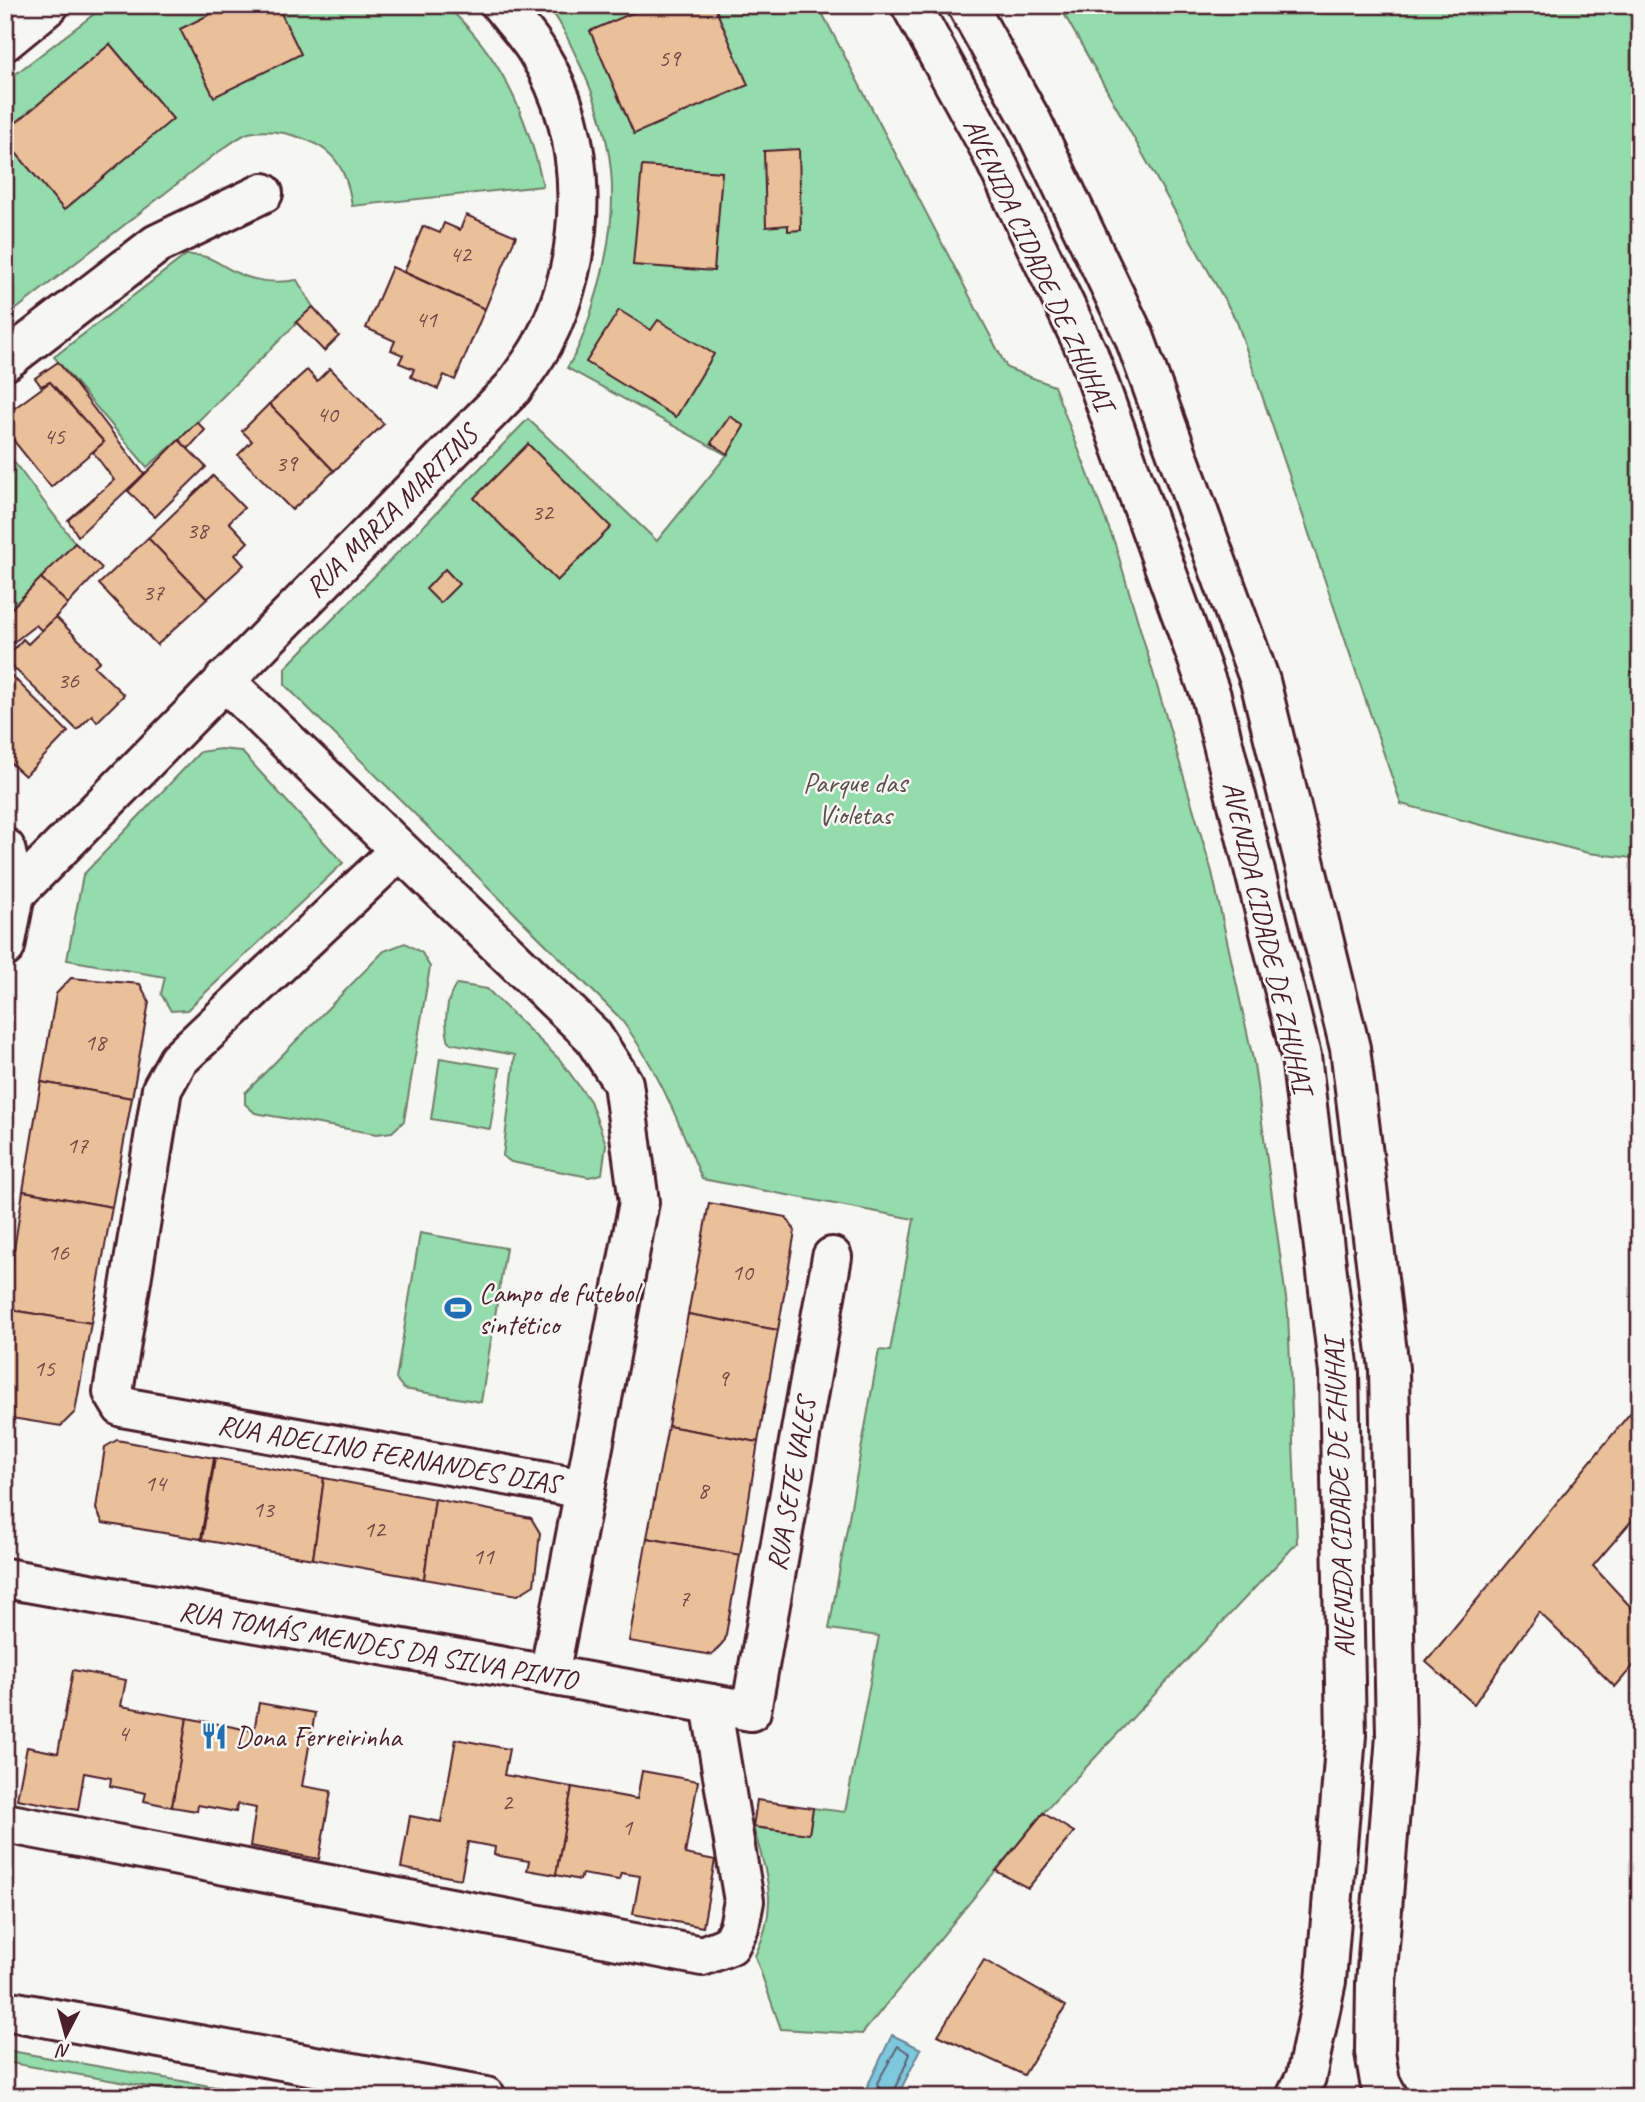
<svg xmlns="http://www.w3.org/2000/svg" width="1645" height="2102" font-family="Caveat,sans-serif">
<style>
.green{fill:#94dcab;stroke:#6f7e6b;stroke-width:2}
.water{fill:#7ec8de;stroke:#698496;stroke-width:2}
.lines{fill:none;stroke-linecap:round;stroke-linejoin:round}
.shore{stroke:#5f6373;stroke-width:2}
.building{fill:#e9c099;stroke:#4a1f2b;stroke-width:2}
.street-casing{stroke:#4a1f2b;stroke-width:44}
.primary-casing{stroke:#4a1f2b;stroke-width:44}
.street{stroke:#f6f6f2;stroke-width:38}
.primary{stroke:#f6f6f2;stroke-width:38}
.labels{text-anchor:middle;dominant-baseline:central;stroke-width:5;stroke-linejoin:round;paint-order:stroke}
.number-label{font-size:24px;fill:#724746}
.street-label{font-size:28px;fill:#4a1f2b;stroke:#f6f6f2}
.park-label{font-size:28px;fill:#5c4e4b;stroke:#f6f6f2}
.poi-label{font-size:28px;fill:#4a1f2b;stroke:#f6f6f2;text-anchor:start}
</style>
<rect width="100%" height="100%" fill="#f6f6f2"/>
<filter id="ink" filterUnits="userSpaceOnUse"><feTurbulence type="fractalNoise" baseFrequency=".0143" numOctaves="2"/><feDisplacementMap in="SourceGraphic" scale="14" xChannelSelector="R" yChannelSelector="G"/><feConvolveMatrix kernelMatrix="1 2 1 2 8 2 1 2 1" color-interpolation-filters="sRGB"/></filter>
<g filter="url(#ink)">
<!-- green -->
<g class="green">
<path d="M106 5H445C501 54 527 115 543 186L352 206C346 161 328 143 284 133 273 131 256 130 246 134 235 139 224 149 214 155L5 318V82Z"/>
<path d="M547 5H818L1007 368 1054 386 1115 544 1212 872 1254 1064 1288 1313 1297 1543 1043 1813 862 2034 781 2029 755 1956C779 1906 768 1878 753 1827L809 1834 813 1808 845 1812 879 1636 829 1629 879 1350 890 1351 914 1219 702 1179C678 1121 658 1068 620 1018L285 685V668L528 419 657 541 727 455 567 368C582 345 590 316 598 289 622 203 616 137 576 56 568 39 560 20 547 5Z"/>
<path d="M1059 5H1640V859L1588 853 1401 804 1237 322Z"/>
<path d="M186 255C212 254 215 263 237 273 257 282 275 284 297 280L313 307 179 440 147 467 54 357Z"/>
<path d="M5 450 75 543 5 615Z"/>
<path d="M220 749 241 751 343 863 187 1010 171 1011 161 994 165 977 67 960 83 875 200 752Z"/>
<path d="M405 943 422 953 430 967 404 1121 392 1132 377 1134 255 1113 245 1104V1093L384 951Z"/>
<path d="M457 984 487 989 560 1060 590 1101 606 1144 602 1174 589 1177 511 1162 503 1156 515 1055 449 1043C444 1026 445 999 457 984Z"/>
<path d="M440 1058 500 1068 490 1129 431 1119Z"/>
<path d="M420 1233 506 1248 481 1402 404 1389 396 1379Z"/>
<path d="M5 2050 273 2097H207L5 2062Z"/>
</g>
<!-- water -->
<path class="water" d="M892 2035 921 2049 897 2097H882L866 2089Z"/>
<g class="lines">
<!-- shore -->
<path class="shore" d="M883 2097 877 2083 898 2046 910 2054 892 2097"/>
</g>
<!-- building -->
<g class="building">
<path d="M229 5H277L301 54 214 97 180 29Z"/>
<path d="M651 5H714L748 85 634 134 590 31Z"/>
<path d="M110 44 173 119 64 210 5 140V132Z"/>
<path d="M799 149 801 230 788 231V225L766 227 764 151Z"/>
<path d="M642 166 722 172 714 271 633 265Z"/>
<path d="M466 215 516 236 485 309 404 272 423 226 440 233 444 223 460 230Z"/>
<path d="M392 267 485 309 455 380 444 375 438 389 411 377 414 369 399 363 403 355 391 350 395 341 366 328Z"/>
<path d="M313 307 339 336 324 351 296 322Z"/>
<path d="M619 310 651 330 658 320 714 354 676 417 586 362Z"/>
<path d="M58 362 144 474 78 536 68 520 114 480 93 452 104 442 50 382 41 386 35 378Z"/>
<path d="M330 368 384 424 334 471 269 404 307 370 317 381Z"/>
<path d="M50 382 104 442 51 487 5 430V415Z"/>
<path d="M269 404 334 471 292 510 238 455 252 441 242 431Z"/>
<path d="M730 416 744 426 728 454 711 443Z"/>
<path d="M197 422 205 430 188 449 179 440Z"/>
<path d="M179 440 206 467 155 517 128 491Z"/>
<path d="M528 444 611 527 557 581 474 498Z"/>
<path d="M213 476 244 508 229 522 248 542 235 555 244 565 207 599 148 538Z"/>
<path d="M148 538 207 599 157 645 99 584Z"/>
<path d="M75 543 102 568 68 604 41 578Z"/>
<path d="M445 569 459 584 440 603 426 589Z"/>
<path d="M41 578 68 604 42 631 36 625 5 649V615Z"/>
<path d="M56 617 100 661 94 666 124 695 97 722 92 715 77 730 5 659 23 639 28 644Z"/>
<path d="M8 672 68 732 25 776 5 758 10 749 5 744Z"/>
<path d="M71 978 140 984 149 1002 132 1098 41 1082 56 994Z"/>
<path d="M41 1082 132 1098 112 1207 23 1191Z"/>
<path d="M23 1191 112 1207 91 1323 5 1309Z"/>
<path d="M709 1203 786 1217 795 1231 778 1330 688 1314Z"/>
<path d="M5 1309 91 1323 75 1412 61 1426 5 1417Z"/>
<path d="M688 1314 778 1330 758 1442 668 1426Z"/>
<path d="M1640 1401V1511L1593 1566 1640 1617V1658L1615 1687 1539 1612 1474 1704 1426 1662Z"/>
<path d="M668 1426 758 1442 740 1555 647 1538Z"/>
<path d="M117 1440 214 1458 201 1539 103 1523 96 1509 105 1447Z"/>
<path d="M215 1458 324 1478 313 1559 202 1540Z"/>
<path d="M324 1478 435 1499 424 1579 313 1559Z"/>
<path d="M435 1499 531 1518 540 1533 534 1585 518 1595 424 1579Z"/>
<path d="M647 1538 740 1555 725 1640 712 1655 629 1641Z"/>
<path d="M73 1670 126 1680 121 1706 187 1718 172 1807 144 1801 146 1793 110 1786 111 1778 84 1773 78 1810 17 1799 27 1747 58 1753Z"/>
<path d="M259 1703 315 1713 302 1786 331 1791 319 1859 250 1846 256 1808 237 1804 236 1812 198 1805 197 1811 172 1807 187 1718 254 1731Z"/>
<path d="M456 1739 509 1749 504 1775 572 1787 556 1875 527 1870 529 1861 494 1855 495 1847 468 1842 461 1879 401 1868 410 1816 441 1822Z"/>
<path d="M642 1771 698 1781 685 1854 715 1860 703 1927 633 1914 640 1876 621 1873 619 1880 582 1874 580 1880 556 1875 572 1787 637 1799Z"/>
<path d="M757 1800 813 1808 809 1834 753 1827Z"/>
<path d="M1043 1813 1074 1832 1028 1888 996 1871Z"/>
<path d="M984 1960 1066 2006 1024 2075 938 2035Z"/>
</g>
<g class="lines">
<!-- street casing -->
<g class="street-casing">
<g id="street">
<path d="M5 41 49 5"/>
<path d="M5 361 157 244 263 193"/>
<path d="M224 680 400 850 178 1060 162 1089 113 1392 122 1407 585 1489 639 1202 623 1083 592 1035 400 850"/>
<path d="M5 848 15 894"/>
<path d="M5 947 15 894 513 388C523 373 535 359 543 343 589 255 591 137 537 51 527 35 513 20 501 5"/>
<path d="M5 1578 751 1711 832 1257"/>
<path d="M549 1675 585 1489"/>
<path d="M5 1823 702 1956 730 1945 739 1927 744 1901 711 1704"/>
</g>
</g>
<!-- primary casing -->
<g class="primary-casing">
<g id="primary">
<path d="M911 5 988 145 1088 354 1211 696 1301 1056 1339 1373 1346 1735 1326 1981 1306 2077 1296 2097"/>
<path d="M967 5 1032 122 1134 336 1260 681 1350 1048 1389 1369 1396 1736 1376 1983 1375 2052 1380 2082 1388 2097"/>
<path d="M5 2010 486 2097"/>
</g>
</g>
<!-- street -->
<use href="#street" class="street"/>
<!-- primary -->
<use href="#primary" class="primary"/>
</g>
</g>
<!-- icons -->
<defs>
<g id="stadium-bare" transform="scale(2.1)"><path d="M0-5a6.5 5 0 1 0 0 10a6.5 5 0 1 0 0-10ZM-3.5-1.8h7v3.6h-7Z" fill="#1f6fb2" stroke="#f6f6f2" stroke-width="2.5" paint-order="stroke"/></g>
<g id="restaurant-bare" transform="scale(2.1)"><path d="M-5-6h1v4h1v-4h1v4h1v-4h1v5L-1.5 .5V6h-2V.5L-5-1ZM5-6V6H3V1.5H1.5Q1.5-4 5-6Z" fill="#1f6fb2" stroke="#f6f6f2" stroke-width="2.5" paint-order="stroke"/></g>
</defs>
<g fill-rule="evenodd">
<use href="#stadium-bare" x="458" y="1308"/>
<use href="#restaurant-bare" x="214" y="1736"/>
</g>
<g class="labels">
<!-- number labels -->
<g class="number-label">
<text x="669" y="58">59</text>
<text x="460" y="254">42</text>
<text x="426" y="319">41</text>
<text x="327" y="414">40</text>
<text x="54" y="436">45</text>
<text x="286" y="463">39</text>
<text x="542" y="512">32</text>
<text x="197" y="530">38</text>
<text x="153" y="592">37</text>
<text x="68" y="680">36</text>
<text x="95" y="1042">18</text>
<text x="77" y="1145">17</text>
<text x="58" y="1252">16</text>
<text x="742" y="1272">10</text>
<text x="44" y="1368">15</text>
<text x="723" y="1378">9</text>
<text x="155" y="1483">14</text>
<text x="703" y="1490">8</text>
<text x="263" y="1509">13</text>
<text x="374" y="1529">12</text>
<text x="483" y="1556">11</text>
<text x="684" y="1598">7</text>
<text x="123" y="1733">4</text>
<text x="507" y="1802">2</text>
<text x="627" y="1827">1</text>
</g>
<!-- street labels -->
<g class="street-label">
<text transform="translate(1039 264) rotate(65)">AVENIDA CIDADE DE ZHUHAI</text>
<text transform="translate(391 511) rotate(-45)">RUA MARIA MARTINS</text>
<text transform="translate(1268 937) rotate(77)">AVENIDA CIDADE DE ZHUHAI</text>
<text transform="translate(389 1454) rotate(10)">RUA ADELINO FERNANDES DIAS</text>
<text transform="translate(791 1484) rotate(-80)">RUA SETE VALES</text>
<text transform="translate(1339 1498) rotate(-92)">AVENIDA CIDADE DE ZHUHAI</text>
<text transform="translate(378 1645) rotate(10)">RUA TOMÁS MENDES DA SILVA PINTO</text>
</g>
<!-- park labels -->
<g class="park-label">
<text x="855" y="782">Parque das<tspan x="855" dy="32">Violetas</tspan></text>
</g>
<!-- poi labels -->
<g class="poi-label">
<text x="479" y="1292">Campo de futebol<tspan x="479" dy="32">sintético</tspan></text>
<text x="235" y="1736">Dona Ferreirinha</text>
</g>
</g>
<!-- margin -->
<rect width="1645" height="2102" fill="none" stroke="#f6f6f2" stroke-width="28"/>
<rect x="14" y="14" width="1617" height="2074" fill="none" stroke="#4a1f2b" stroke-width="2.5" filter="url(#ink)"/>
<!-- north arrow -->
<g transform="translate(66 2035) rotate(186)" stroke="#f6f6f2" stroke-width="5" paint-order="stroke">
<path d="M0-5L12 26L0 18L-12 26Z" fill="#4a1f2b"/>
<text y="-10" font-size="19" font-weight="bold" text-anchor="middle" fill="#4a1f2b">N</text>
</g>
</svg>
